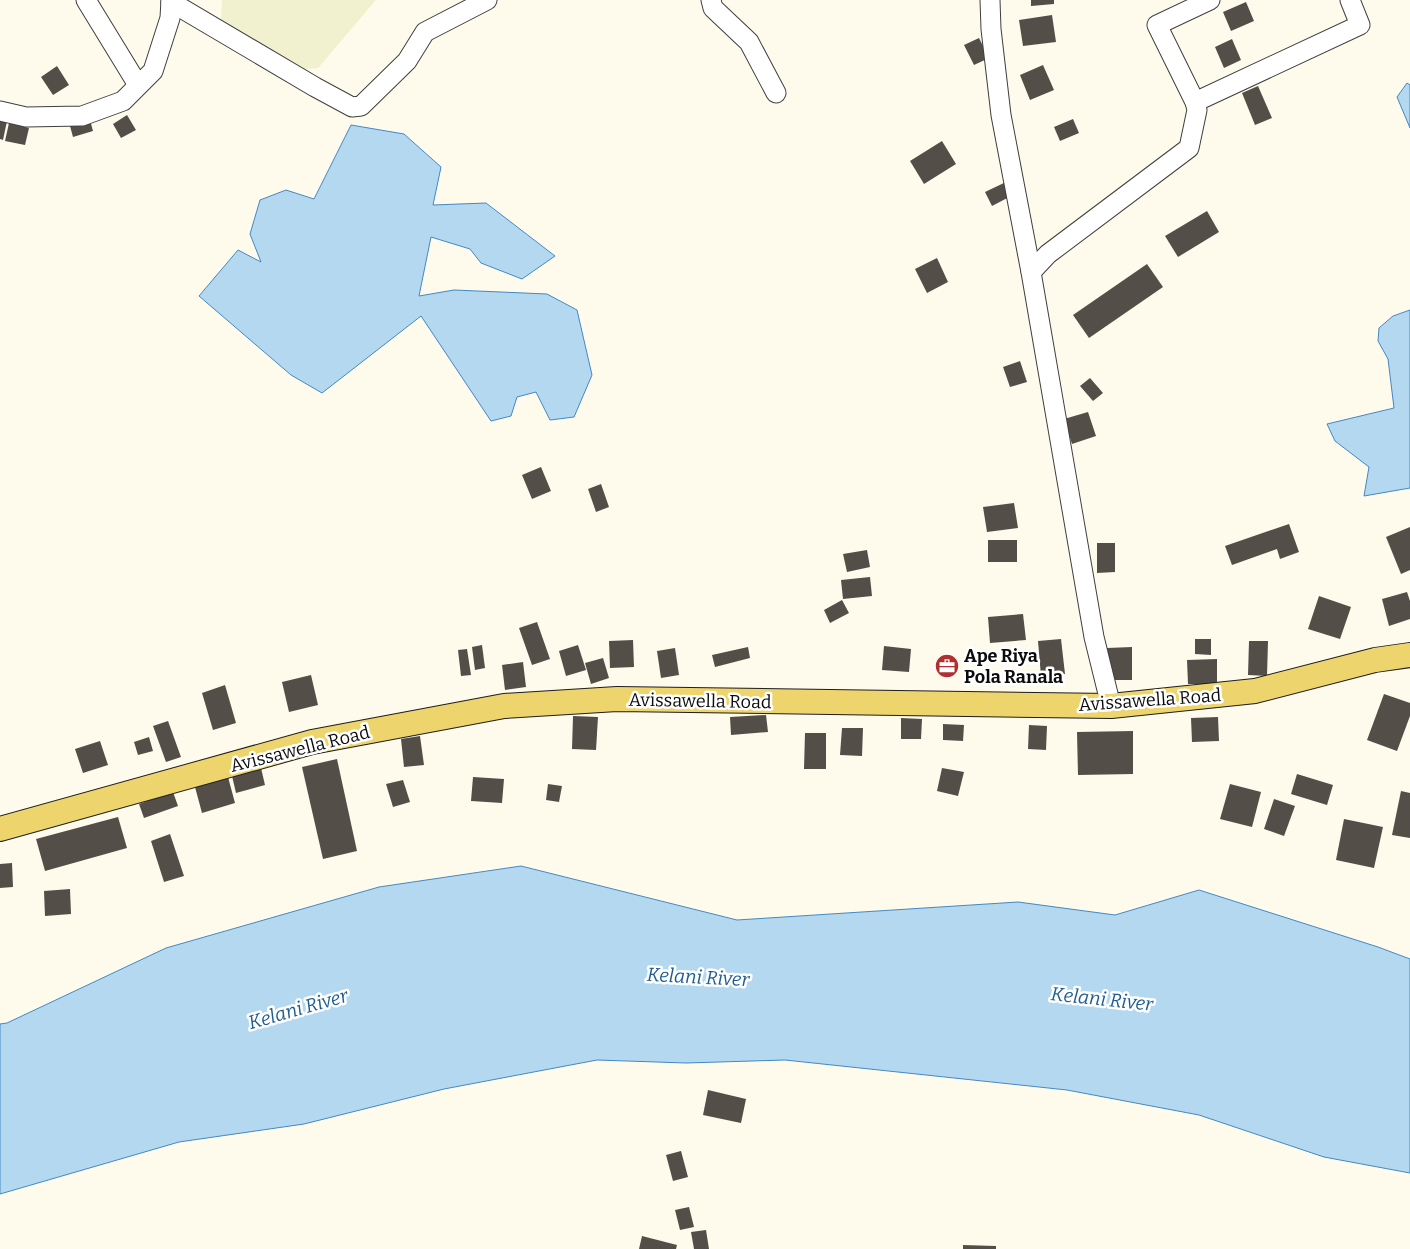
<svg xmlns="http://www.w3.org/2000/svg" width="1410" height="1249" font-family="Bitter,serif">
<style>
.farmland{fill:#f1f0cf}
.water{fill:#b5d8f1;stroke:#4289c2}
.building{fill:#544e49}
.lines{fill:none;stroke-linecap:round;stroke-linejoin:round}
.minor-casing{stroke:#3f3f3f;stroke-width:21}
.major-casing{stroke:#1d1d1d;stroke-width:26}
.minor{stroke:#fff;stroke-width:19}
.major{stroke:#eed46c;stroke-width:24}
.labels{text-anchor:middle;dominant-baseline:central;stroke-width:5;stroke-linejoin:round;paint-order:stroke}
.poi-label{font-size:18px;font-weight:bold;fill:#0c0c0c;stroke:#fff;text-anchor:start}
.street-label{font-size:18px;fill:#0c0c0c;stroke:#fff}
.water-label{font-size:19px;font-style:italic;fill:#1f5c94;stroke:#fff}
</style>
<rect width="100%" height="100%" fill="#fefbed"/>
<!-- farmland -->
<path class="farmland" d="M222 0H376L318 68 304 69 221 22Z"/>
<!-- water -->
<g class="water">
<path d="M1407 83 1410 85V128L1397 97Z"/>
<path d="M351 125 404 134 441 167 433 205 486 203 555 256 522 279 481 263 470 249 431 237 419 296 454 290 547 294 577 310 592 375 574 417 550 420 536 392 517 397 511 416 491 421 421 316 322 393 291 375 199 296 238 250 261 262 250 234 260 200 286 190 314 199Z"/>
<path d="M1410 310V488L1364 496 1369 467 1335 441 1327 424 1394 408 1388 359 1378 341 1379 328 1393 316Z"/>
<path d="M521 866 737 920 1018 902 1115 915 1199 890 1378 947 1410 959V1173L1324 1157 1199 1115 1067 1090 785 1060 686 1063 597 1060 444 1089 304 1124 179 1142 0 1194V1024L7 1023 166 948 379 887Z"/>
</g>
<!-- building -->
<g class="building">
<path d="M1031 0H1054V4L1031 6Z"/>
<path d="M1246 2 1254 21 1231 31 1223 12Z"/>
<path d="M1052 15 1056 42 1023 46 1019 20Z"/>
<path d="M979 38 989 58 974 65 964 45Z"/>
<path d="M1232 39 1241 60 1224 68 1215 47Z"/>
<path d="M1043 65 1054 90 1030 100 1020 75Z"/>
<path d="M57 66 69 85 53 95 41 77Z"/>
<path d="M1258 86 1272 118 1255 125 1242 93Z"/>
<path d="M127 115 136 130 121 138 113 124Z"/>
<path d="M1073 119 1079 133 1060 141 1054 127Z"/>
<path d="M0 120 7 121 3 140 0 139Z"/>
<path d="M90 120 93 131 73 137 70 126Z"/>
<path d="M9 123 29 128 25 145 5 141Z"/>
<path d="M942 141 956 164 924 184 910 161Z"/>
<path d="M1006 182 1013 195 992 206 985 192Z"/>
<path d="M1207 211 1219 232 1178 257 1165 236Z"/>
<path d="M937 258 948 282 927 293 915 269Z"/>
<path d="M1147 264 1163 287 1089 338 1073 315Z"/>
<path d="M1020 361 1027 382 1010 387 1003 367Z"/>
<path d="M1090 378 1103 393 1093 401 1080 386Z"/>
<path d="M1088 412 1096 436 1072 444 1064 419Z"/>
<path d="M541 467 551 491 532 499 522 475Z"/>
<path d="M601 484 609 507 596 512 588 489Z"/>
<path d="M1014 503 1018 528 987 532 983 507Z"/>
<path d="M1289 524 1299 552 1280 559 1277 549 1232 565 1225 546Z"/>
<path d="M1410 527V570L1401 574 1386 537Z"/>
<rect x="988" y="540" width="29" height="22"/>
<path d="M1097 543H1115V572L1097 573Z"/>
<path d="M867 550 870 567 847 572 843 554Z"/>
<path d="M870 577 872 596 843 599 841 580Z"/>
<path d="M1407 592 1410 601V619L1389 626 1382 599Z"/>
<path d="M1319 596 1351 607 1340 639 1308 629Z"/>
<path d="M842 600 849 613 830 623 824 610Z"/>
<path d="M1023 614 1026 640 990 643 988 617Z"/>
<path d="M537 622 550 659 532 665 519 628Z"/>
<path d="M1061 639 1065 674 1041 676 1038 641Z"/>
<path d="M1195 639H1211V655L1195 654Z"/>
<path d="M633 640 634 667 610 668 609 641Z"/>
<path d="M1249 641H1268L1267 676 1248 675Z"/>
<path d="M482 645 485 668 475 670 472 647Z"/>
<path d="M578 645 586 670 566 676 559 651Z"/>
<path d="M884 646 911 649 909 672 882 670Z"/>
<path d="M748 647 750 658 715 667 712 655Z"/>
<path d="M1132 647V680H1108L1107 648Z"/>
<path d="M675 648 679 675 661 678 657 651Z"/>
<path d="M467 649 471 675 461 676 458 650Z"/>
<path d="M603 658 609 678 591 684 585 663Z"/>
<path d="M1217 659V684H1188L1187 660Z"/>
<path d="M523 662 526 687 505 690 502 665Z"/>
<path d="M311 675 318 705 289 712 282 682Z"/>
<path d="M225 685 236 723 213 730 202 693Z"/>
<path d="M1384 694 1410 703V716L1397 751 1367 740Z"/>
<path d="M766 715 768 732 731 735 730 717Z"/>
<path d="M573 716 598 717 596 750 572 749Z"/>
<path d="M1218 717 1219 741 1192 742 1191 718Z"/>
<path d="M901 718 922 719 921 739H901Z"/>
<path d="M168 721 181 757 166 762 153 726Z"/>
<path d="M943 724 964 725 963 741 943 740Z"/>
<path d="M1029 725 1047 726 1046 750 1028 749Z"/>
<path d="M842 728H863L862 756 840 755Z"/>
<path d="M1133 731V774L1078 775 1077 732Z"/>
<path d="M805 733H826V769H804Z"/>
<path d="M420 736 424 765 404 767 401 739Z"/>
<path d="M149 737 153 751 138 755 134 742Z"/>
<path d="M100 741 108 765 83 773 75 749Z"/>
<path d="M337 759 357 851 323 859 302 767Z"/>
<path d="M261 768 265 785 236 793 232 776Z"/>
<path d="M942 768 964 772 958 796 937 791Z"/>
<path d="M1297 774 1333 785 1327 805 1291 794Z"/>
<path d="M228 777 235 803 202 813 195 787Z"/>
<path d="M473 777 504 779 502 803 471 801Z"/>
<path d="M403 780 410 802 393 807 386 784Z"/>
<path d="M548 784 562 786 559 802 546 800Z"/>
<path d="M1230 784 1261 792 1252 827 1220 819Z"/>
<path d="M1401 791 1410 793V838L1392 835Z"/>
<path d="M173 792 178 806 144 818 139 804Z"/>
<path d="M1274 799 1295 806 1284 836 1264 829Z"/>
<path d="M118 817 127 848 45 871 36 839Z"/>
<path d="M1344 819 1383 827 1374 868 1336 860Z"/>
<path d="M170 834 184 876 164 882 151 841Z"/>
<path d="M12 863 13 887 0 888V864Z"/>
<path d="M70 889 71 914 45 916 44 891Z"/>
<path d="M708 1090 746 1099 741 1123 703 1115Z"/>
<path d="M681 1151 688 1177 673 1181 666 1155Z"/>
<path d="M689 1207 694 1227 680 1230 675 1210Z"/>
<path d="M706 1230 709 1249H694L691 1232Z"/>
<path d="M642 1236 677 1245 676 1249H639Z"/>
<path d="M963 1245 996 1246V1249H963Z"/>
</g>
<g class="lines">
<!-- minor casing -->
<g class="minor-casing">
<g id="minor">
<path d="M86 0 138 85"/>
<path d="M711 0 713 8 749 42 776 93"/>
<path d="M990 0 991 29 1001 115 1031 272 1094 637 1111 706"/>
<path d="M171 2 315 87 352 107 361 106 407 61 425 32 487 0"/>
<path d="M1195 102 1360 25 1350 0"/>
<path d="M0 111 26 117 82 116 123 101 153 71 170 18 171 0"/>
<path d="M1031 272 1048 254 1189 148 1197 110 1195 102 1157 25 1210 0"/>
</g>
</g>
<!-- major casing -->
<g class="major-casing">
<path id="major" d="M0 829 312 742 504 706 617 699 1111 706 1255 691 1375 660 1410 655"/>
</g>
<!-- minor -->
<use href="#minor" class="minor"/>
<!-- major -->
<use href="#major" class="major"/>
</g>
<!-- icons -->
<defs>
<g id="office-disc" transform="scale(1.25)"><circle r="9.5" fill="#b12f2f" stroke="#fff"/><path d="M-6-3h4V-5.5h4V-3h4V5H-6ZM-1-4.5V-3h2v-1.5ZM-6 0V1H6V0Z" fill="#fff"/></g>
</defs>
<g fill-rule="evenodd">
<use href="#office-disc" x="947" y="666"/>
</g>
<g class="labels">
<!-- poi labels -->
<g class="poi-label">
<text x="964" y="656">Ape Riya<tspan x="964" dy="21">Pola Ranala</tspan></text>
</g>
<!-- street labels -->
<g class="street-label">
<text transform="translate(1150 700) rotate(-4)">Avissawella Road</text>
<text transform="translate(700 701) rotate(1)">Avissawella Road</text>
<text transform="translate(300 749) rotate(-14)">Avissawella Road</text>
</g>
<!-- water labels -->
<g class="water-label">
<text transform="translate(698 977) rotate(3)">Kelani River</text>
<text transform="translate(1102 999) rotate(6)">Kelani River</text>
<text transform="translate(298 1009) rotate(-16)">Kelani River</text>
</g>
</g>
</svg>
